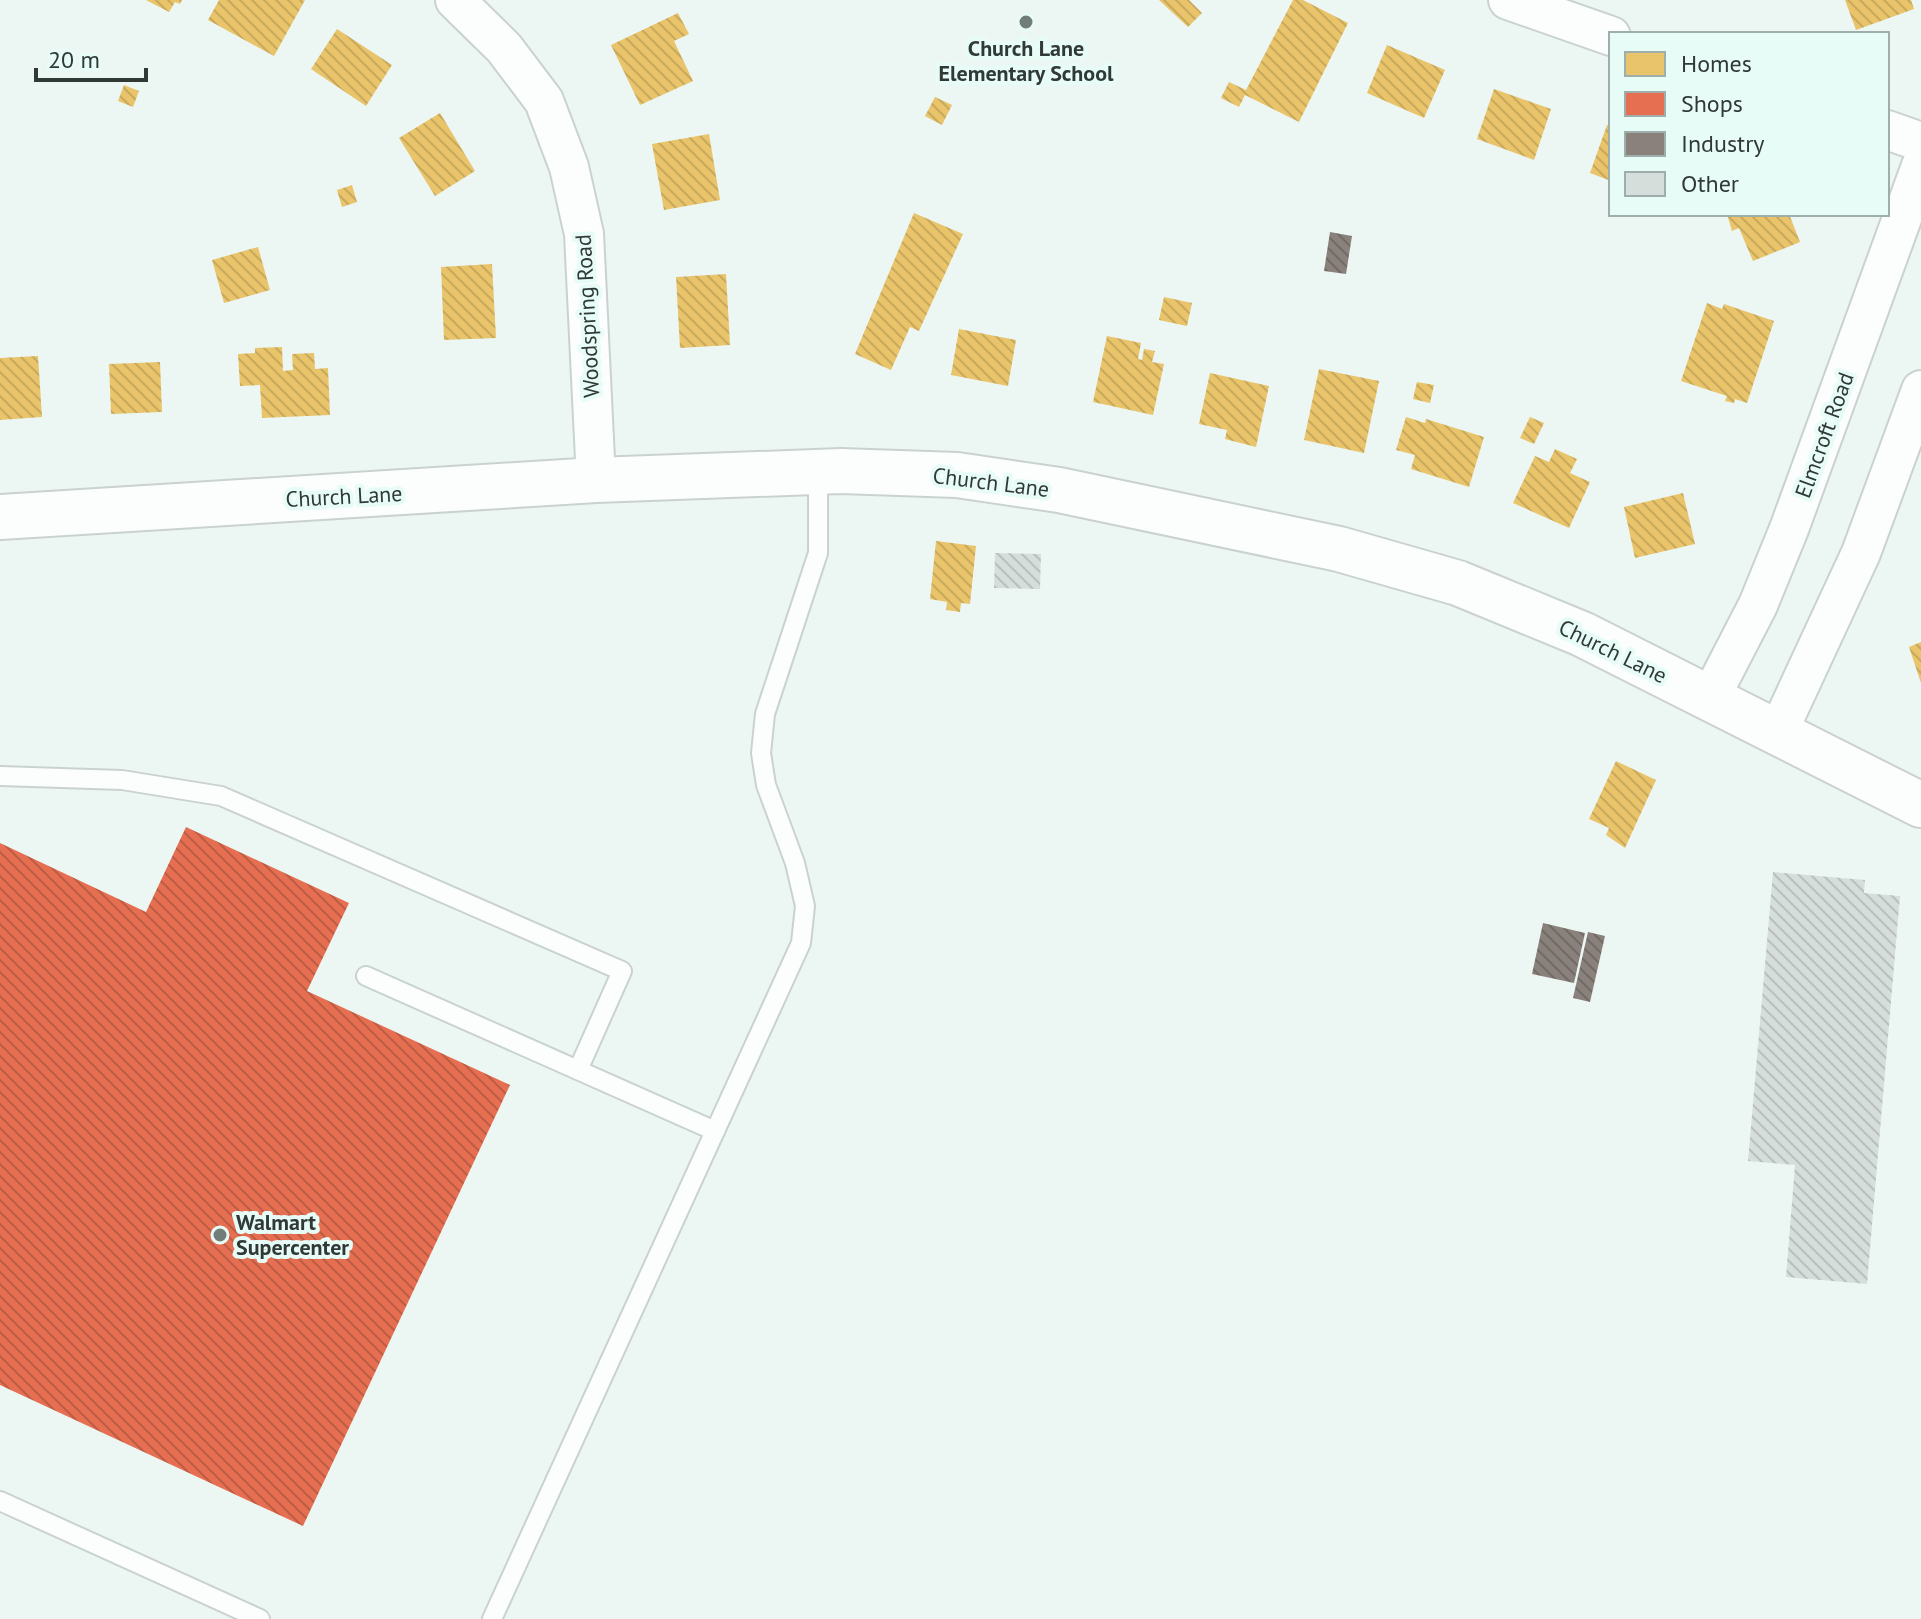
<svg xmlns="http://www.w3.org/2000/svg" width="1921" height="1619" font-family="'PT Sans',sans-serif">
<style>
.homes{fill:url(#homes-back-hatch)}
.shops{fill:url(#shops-back-hatch)}
.industry{fill:url(#industry-back-hatch)}
.building{fill:url(#building-back-hatch)}
.lines{fill:none;stroke-linecap:round;stroke-linejoin:round}
.service-casing{stroke:#cad2d1;stroke-width:22}
.minor-casing{stroke:#cad2d1;stroke-width:42}
.tertiary-casing{stroke:#cad2d1;stroke-width:48}
.service{stroke:#fcfefd;stroke-width:18}
.minor{stroke:#fcfefd;stroke-width:38}
.tertiary{stroke:#fcfefd;stroke-width:44}
.poi-dot{fill:#727c79;stroke:#e7fcf7;stroke-width:3}
.labels{text-anchor:middle;dominant-baseline:central;stroke-width:8;stroke-linejoin:round;paint-order:stroke}
.poi-label{font-size:22px;font-weight:bold;fill:#313937;stroke:#e7fcf7}
.street-label{font-size:22px;fill:#313937;stroke:#e7fcf7}
</style>
<defs>
<pattern id="homes-back-hatch" width="6" height="6" patternUnits="userSpaceOnUse" patternTransform="scale(2)"><rect width="6" height="6" fill="#e9c46a"/><path d="M-1 5l2 2M0 0l6 6M5-1l2 2" fill="none" stroke="#c8a95c"/></pattern>
<pattern id="shops-back-hatch" width="6" height="6" patternUnits="userSpaceOnUse" patternTransform="scale(2)"><rect width="6" height="6" fill="#e76f51"/><path d="M-1 5l2 2M0 0l6 6M5-1l2 2" fill="none" stroke="#bc5c44"/></pattern>
<pattern id="industry-back-hatch" width="6" height="6" patternUnits="userSpaceOnUse" patternTransform="scale(2)"><rect width="6" height="6" fill="#8a817c"/><path d="M-1 5l2 2M0 0l6 6M5-1l2 2" fill="none" stroke="#716b66"/></pattern>
<pattern id="building-back-hatch" width="6" height="6" patternUnits="userSpaceOnUse" patternTransform="scale(2)"><rect width="6" height="6" fill="#d6dedb"/><path d="M-1 5l2 2M0 0l6 6M5-1l2 2" fill="none" stroke="#b8bfbd"/></pattern>
</defs>
<rect width="100%" height="100%" fill="#ecf7f4"/>
<!-- homes -->
<g class="homes">
<path d="M146 0H182L180 4 175 2 169 12Z"/>
<path d="M219 0H305L274 56 208 20Z"/>
<path d="M1159 0H1189L1202 13 1188 27Z"/>
<path d="M1293 0H1303L1348 23 1299 122 1245 95 1239 107 1221 98 1229 82 1246 90Z"/>
<path d="M1845 0H1911L1914 9 1856 30Z"/>
<path d="M678 13 689 34 674 41 693 81 640 105 611 45Z"/>
<path d="M337 29 392 65 366 106 311 69Z"/>
<path d="M1387 45 1445 70 1424 118 1367 93Z"/>
<path d="M124 85 139 91 133 107 118 101Z"/>
<path d="M1494 89 1551 109 1534 160 1477 139Z"/>
<path d="M935 97 952 105 942 125 925 116Z"/>
<path d="M440 113 475 171 435 196 399 138Z"/>
<path d="M1607 125 1611 126V181L1590 173Z"/>
<path d="M709 134 720 200 664 210 652 144Z"/>
<path d="M352 185 357 202 342 207 337 190Z"/>
<path d="M914 213 963 234 919 331 910 327 891 370 855 354Z"/>
<path d="M1727 214H1789L1800 242 1753 261 1739 228 1732 231Z"/>
<path d="M258 247 270 290 224 303 212 260Z"/>
<path d="M492 264 496 338 444 340 441 267Z"/>
<path d="M726 274 730 345 680 348 676 277Z"/>
<path d="M1164 297 1192 303 1187 326 1159 320Z"/>
<path d="M1707 303 1722 309 1724 304 1774 321 1747 403 1735 399 1734 403 1725 401 1727 396 1681 381Z"/>
<path d="M959 329 1016 340 1008 386 951 375Z"/>
<path d="M1107 336 1141 343 1138 359 1142 360 1144 349 1155 351 1152 362 1164 364 1153 415 1093 402Z"/>
<path d="M282 347 283 371 293 370 292 354 314 353 315 369 328 368 330 415 262 418 260 385 240 386 238 354 255 353V348Z"/>
<path d="M38 356 42 417 0 420V358Z"/>
<path d="M160 362 162 412 111 414 109 364Z"/>
<path d="M1319 369 1379 381 1364 453 1304 440Z"/>
<path d="M1210 373 1269 386 1256 447 1225 439 1227 430 1199 424Z"/>
<path d="M1417 382 1434 385 1430 403 1413 399Z"/>
<path d="M1406 417 1425 423 1426 419 1484 437 1469 487 1411 469 1415 455 1396 450Z"/>
<path d="M1530 417 1544 423 1534 444 1520 438Z"/>
<path d="M1555 449 1577 459 1570 473 1590 482 1569 528 1513 503 1535 456 1549 462Z"/>
<path d="M1683 493 1695 544 1635 558 1624 507Z"/>
<path d="M936 541 976 546 970 604 961 603 960 612 946 610 947 602 930 599Z"/>
<path d="M1921 642V683L1909 647Z"/>
<path d="M1616 761 1656 780 1625 848 1606 835 1609 828 1589 819Z"/>
</g>
<!-- shops -->
<path class="shops" d="M186 827 349 903 307 991 510 1085 303 1526 0 1385V843L146 912Z"/>
<!-- industry -->
<g class="industry">
<path d="M1330 232 1352 236 1346 274 1324 271Z"/>
<path d="M1543 923 1585 933 1574 983 1532 974Z"/>
<path d="M1588 932 1605 936 1590 1002 1573 998Z"/>
</g>
<!-- building -->
<g class="building">
<path d="M995 553 1041 554 1040 589 994 588Z"/>
<path d="M1773 872 1865 880 1864 893 1900 896 1867 1284 1786 1277 1795 1165 1748 1161Z"/>
</g>
<g class="lines">
<!-- service casing -->
<g class="service-casing">
<g id="service">
<path d="M0 776 122 780 221 796 622 971 578 1070"/>
<path d="M366 976 715 1131"/>
<path d="M0 1501 260 1619"/>
<path d="M492 1619 801 943 805 906 795 863 766 785 761 753 765 714 818 553V473"/>
</g>
</g>
<!-- minor casing -->
<g class="minor-casing">
<g id="minor">
<path d="M455 0 504 48 544 101 569 167 584 234 596 480"/>
<path d="M1508 0 1611 36"/>
<path d="M1887 130 1921 142"/>
<path d="M1710 698 1758 605 1789 529 1921 166"/>
<path d="M1778 732 1861 553 1921 390"/>
</g>
</g>
<!-- tertiary casing -->
<g class="tertiary-casing">
<path id="tertiary" d="M0 517 596 480 841 471 957 475 1059 490 1339 549 1458 583 1582 634 1921 805"/>
</g>
<!-- service -->
<use href="#service" class="service"/>
<!-- minor -->
<use href="#minor" class="minor"/>
<!-- tertiary -->
<use href="#tertiary" class="tertiary"/>
</g>
<!-- markers -->
<g class="poi-dot">
<circle cx="1026" cy="22" r="8"/>
<circle cx="220" cy="1235" r="8"/>
</g>
<g class="labels">
<!-- poi labels -->
<g class="poi-label">
<text x="1026" y="48">Church Lane<tspan x="1026" dy="25">Elementary School</tspan></text>
<text x="236" y="1222" text-anchor="start">Walmart<tspan x="236" dy="25">Supercenter</tspan></text>
</g>
<!-- street labels -->
<g class="street-label">
<text transform="translate(587 316) rotate(-93)">Woodspring Road</text>
<text transform="translate(1824 435) rotate(-70)">Elmcroft Road</text>
<text transform="translate(991 482) rotate(7)">Church Lane</text>
<text transform="translate(344 496) rotate(-3)">Church Lane</text>
<text transform="translate(1613 651) rotate(26)">Church Lane</text>
</g>
</g>
<!-- legend -->
<rect x="1609" y="32" width="280" height="184" fill="#e7fcf7" stroke="#9eaeaa" stroke-width="2"/>
<rect x="1625" y="52" width="40" height="24" fill="#e9c46a" stroke="#9eaeaa" stroke-width="2"/>
<text x="1681" y="72" font-size="24" fill="#313937">Homes</text>
<rect x="1625" y="92" width="40" height="24" fill="#e76f51" stroke="#9eaeaa" stroke-width="2"/>
<text x="1681" y="112" font-size="24" fill="#313937">Shops</text>
<rect x="1625" y="132" width="40" height="24" fill="#8a817c" stroke="#9eaeaa" stroke-width="2"/>
<text x="1681" y="152" font-size="24" fill="#313937">Industry</text>
<rect x="1625" y="172" width="40" height="24" fill="#d6dedb" stroke="#9eaeaa" stroke-width="2"/>
<text x="1681" y="192" font-size="24" fill="#313937">Other</text>
<!-- scale -->
<path d="M36 68v12h110v-12" fill="none" stroke="#313937" stroke-width="4"/>
<text x="48" y="68" font-size="24" fill="#313937" stroke="#e7fcf7" stroke-width="6" paint-order="stroke">20 m</text>
</svg>
